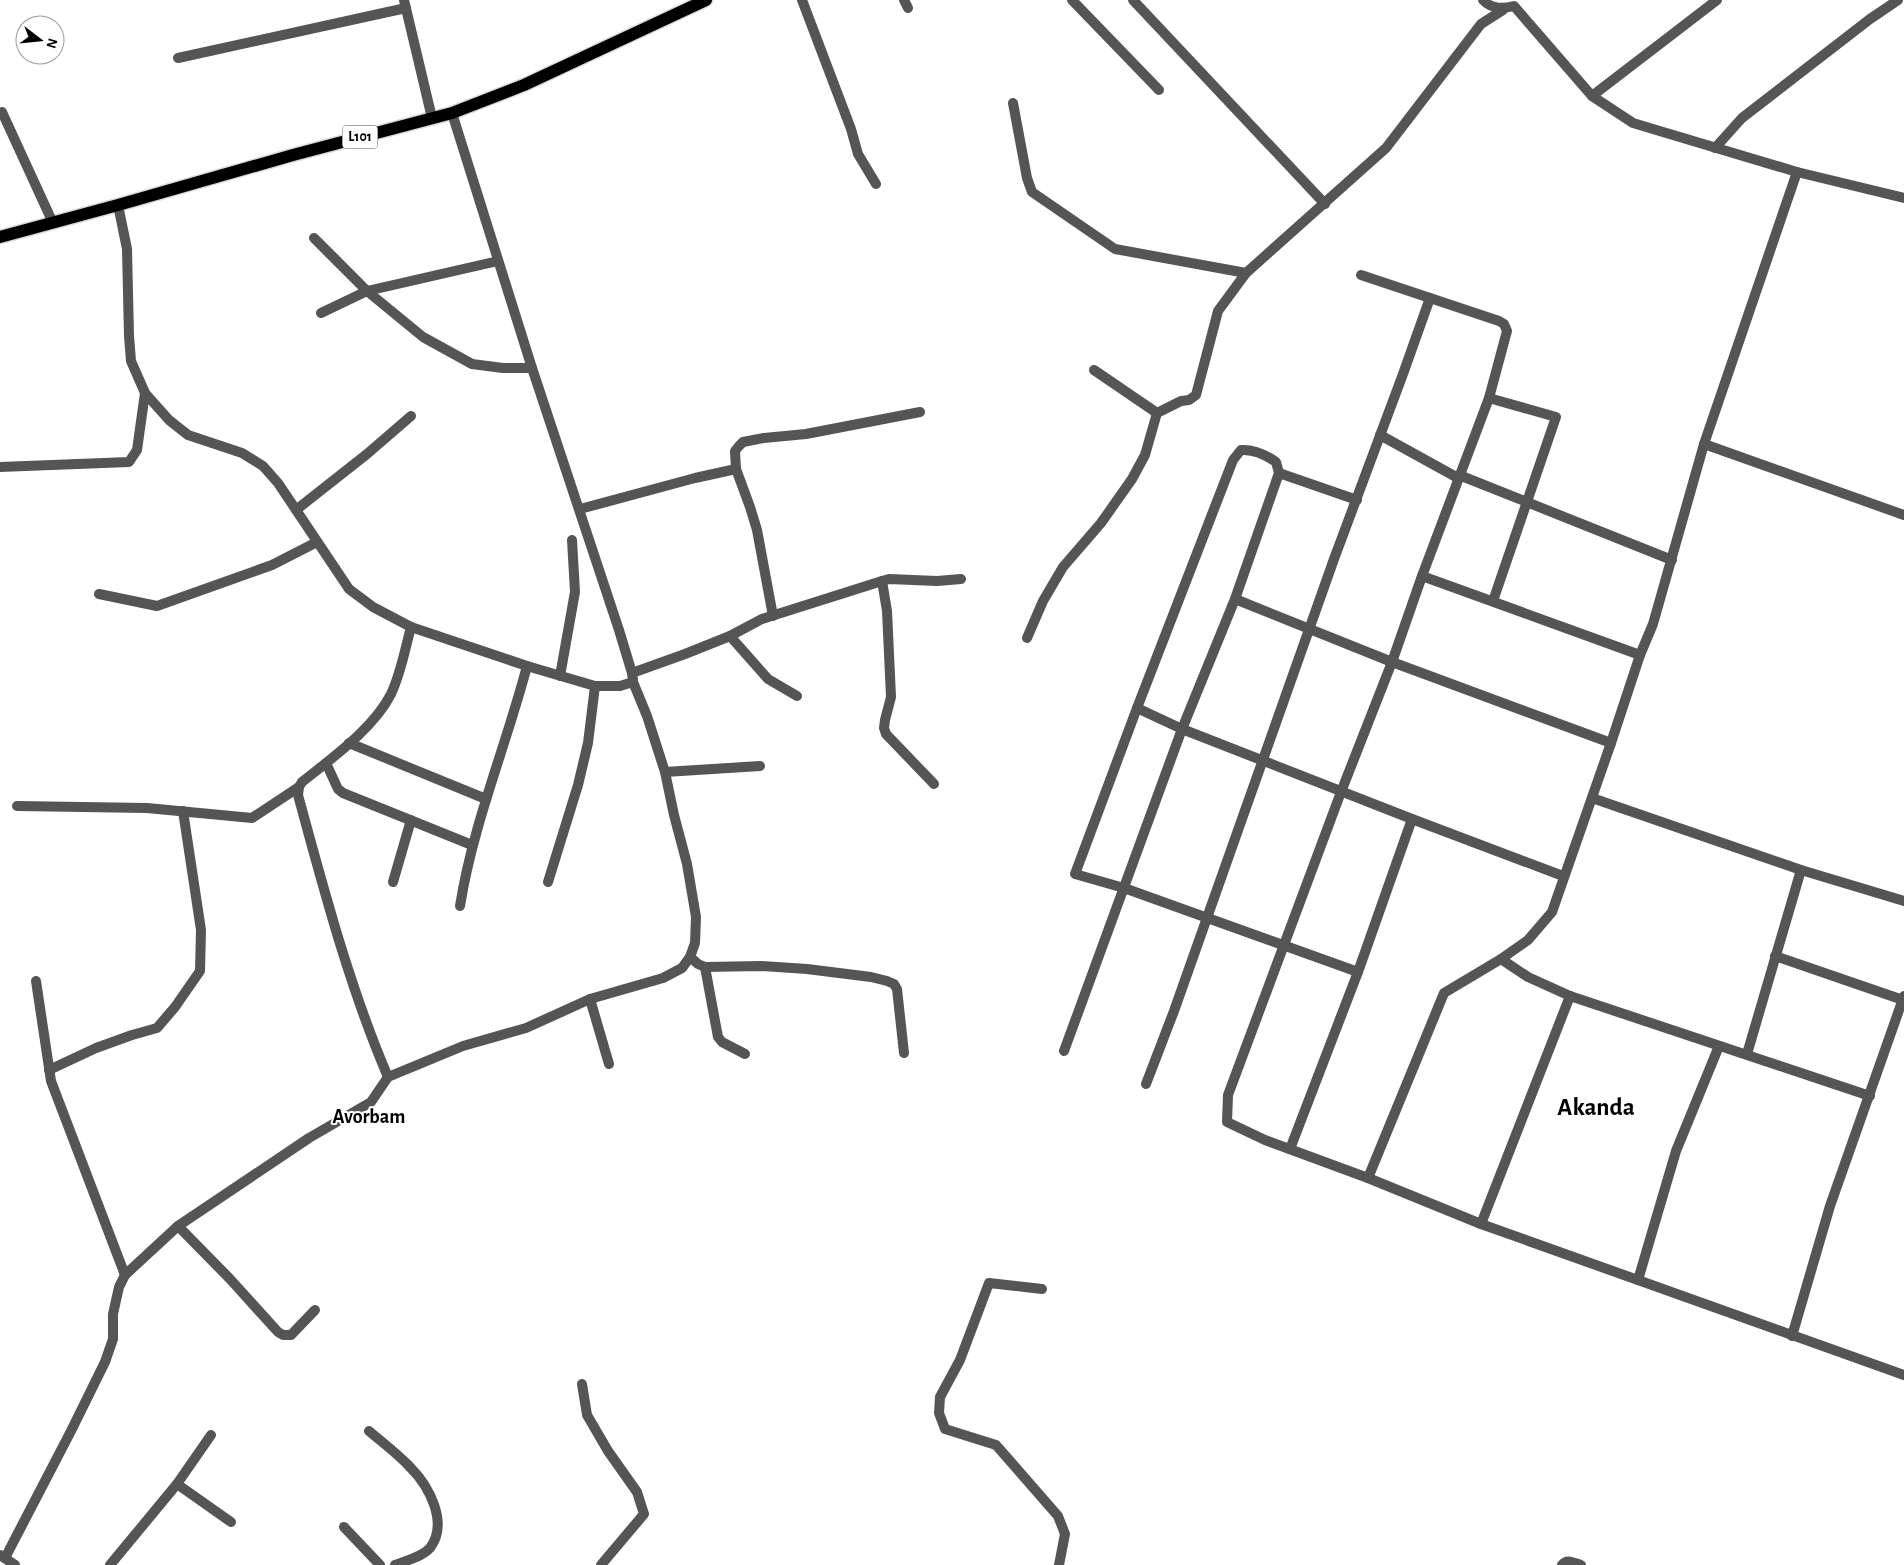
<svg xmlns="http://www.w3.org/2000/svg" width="1904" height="1565" font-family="'Alegreya Sans',sans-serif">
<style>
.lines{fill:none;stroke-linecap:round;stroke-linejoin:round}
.primary-casing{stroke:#dbdbdb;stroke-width:15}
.minor{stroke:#555;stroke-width:10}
.tertiary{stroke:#555;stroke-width:10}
.primary{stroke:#000;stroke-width:12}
.labels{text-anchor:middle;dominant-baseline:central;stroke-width:4;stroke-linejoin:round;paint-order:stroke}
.shield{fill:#fff;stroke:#4c4c4c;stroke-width:1}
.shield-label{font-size:14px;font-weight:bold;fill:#000}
.district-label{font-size:20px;font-weight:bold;fill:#000;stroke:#fff}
.town-label{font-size:25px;font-weight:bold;fill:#000;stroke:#fff}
</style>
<rect width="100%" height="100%" fill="#fff"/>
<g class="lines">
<!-- primary casing -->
<g class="primary-casing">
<path id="primary" d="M0 237 118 205 293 155 452 113 524 85 706 0"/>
</g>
<!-- minor -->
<g class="minor">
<path d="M404 0 432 118"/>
<path d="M802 0 851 129 858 154 876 184"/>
<path d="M904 0 908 8"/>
<path d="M1072 0 1159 90"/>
<path d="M1133 0 1325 204"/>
<path d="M1483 0C1491 9 1503 9 1514 6L1592 96 1633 123 1797 172 1904 198"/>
<path d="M178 58 406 8"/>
<path d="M1592 96 1717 0"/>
<path d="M1013 103 1027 178 1032 192 1115 249 1246 273"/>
<path d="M2 112 53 223"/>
<path d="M452 113 532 368 619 630 632 673"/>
<path d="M1715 148 1742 118 1870 19 1898 0"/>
<path d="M314 238 367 291 423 337 472 364 503 368H532"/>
<path d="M1361 275 1499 321 1504 324 1507 331 1489 398 1422 576 1392 662 1341 792 1228 1095 1227 1122 1265 1140 1368 1178 1481 1224 1904 1375"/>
<path d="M321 313 367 291 498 261"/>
<path d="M1094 370 1157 413"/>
<path d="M1489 398 1556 417 1493 601"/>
<path d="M1380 435 1458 478"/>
<path d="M1704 444 1904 515"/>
<path d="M0 467 129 462 137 450 145 393"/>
<path d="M1279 473 1357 500"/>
<path d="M1459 475 1672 560"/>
<path d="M580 509 695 478 736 469"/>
<path d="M296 510 367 454 411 416"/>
<path d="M1422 576 1640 655"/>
<path d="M882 581 887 611 891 697 885 720 884 728 886 734 934 784"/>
<path d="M99 594 157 606 272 565 317 542"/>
<path d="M1235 599 1392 662 1611 743"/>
<path d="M773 616 757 530 750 507 736 469 735 451 739 446 743 442 764 438 806 434 920 412"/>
<path d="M730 636 768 679 797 696"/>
<path d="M1027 638 1043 601 1063 567 1101 523 1132 479 1145 455 1157 413 1181 401 1189 400 1196 395 1218 311 1246 273 1386 148 1481 24 1503 10"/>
<path d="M560 676 575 592 572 540"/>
<path d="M633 680 632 673 685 654 730 636 762 619 882 581 889 579 937 581 961 579"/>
<path d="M1137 708 1182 729 1412 819 1563 876"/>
<path d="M349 743 486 799"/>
<path d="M326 763 338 789 343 793 472 845"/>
<path d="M665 772 760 766"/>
<path d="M1592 798 1801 870 1904 901"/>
<path d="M17 806 147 808 252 818 299 787"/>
<path d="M393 882 411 820"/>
<path d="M548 882 578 785 588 743 595 686"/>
<path d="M460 906C473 824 506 746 527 666"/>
<path d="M1775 956 1903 1000"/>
<path d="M690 957 698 964 705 967 761 966 807 969 871 977 887 981 894 984 897 989 904 1053"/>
<path d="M1501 959 1528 977 1570 996 1870 1096"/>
<path d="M705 967 718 1037 722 1042 745 1054"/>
<path d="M36 981 51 1081 125 1275"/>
<path d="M590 999 609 1064"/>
<path d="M1064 1051 1182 729 1235 599 1279 473 1276 462C1266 455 1253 449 1241 450L1233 460 1137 708 1075 874 1124 888 1358 972"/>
<path d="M1747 1054 1801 870"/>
<path d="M49 1070 96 1048 132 1035 157 1028 175 1007 200 971 201 930 183 811"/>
<path d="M388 1077C349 986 324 890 298 795L299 787 302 782C332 758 374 728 391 694 401 673 405 649 411 627"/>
<path d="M1146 1084 1174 1011 1334 559 1403 374 1430 298"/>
<path d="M1290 1149 1358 972 1412 819"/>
<path d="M1368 1178 1444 993 1501 959 1528 940 1552 912 1611 743 1640 655 1653 624 1704 444 1797 172"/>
<path d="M1481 1224 1570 996"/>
<path d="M178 1226 230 1279 278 1332 283 1335H291L315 1310"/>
<path d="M1638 1280 1676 1151 1719 1046"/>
<path d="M1042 1289 989 1283 960 1360 940 1397 939 1413 945 1429 996 1445 1058 1516 1065 1534 1059 1565"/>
<path d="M1792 1336 1830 1206 1904 996"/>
<path d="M582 1384 587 1415 608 1451 637 1492 644 1514 601 1565"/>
<path d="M369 1431C383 1443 398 1454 410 1467 429 1486 449 1523 430 1548 422 1557 405 1561 395 1565"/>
<path d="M177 1484 231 1522"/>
<path d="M344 1527 380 1565"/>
<path d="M5 1558 71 1431 105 1362 113 1339V1314L119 1287 125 1275 178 1226 309 1138 371 1102 388 1077 463 1046 526 1028 590 999 663 978 682 968 690 957 695 943 696 917 687 864 674 815 665 772 647 716 633 682 620 686H595L527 666 411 627 373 607 349 589 278 483 263 466 242 453 188 435 169 420 145 393 131 361 129 336 127 249 118 205"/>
<path d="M110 1565 177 1484 211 1435"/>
<path d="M1562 1565C1567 1558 1574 1563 1581 1565"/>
</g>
<!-- tertiary -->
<path class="tertiary" d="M0 1555 15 1565"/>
<!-- primary -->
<use href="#primary" class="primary"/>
</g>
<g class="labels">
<!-- shield labels -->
<rect class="shield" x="342.5" y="125.5" width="35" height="23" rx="4"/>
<g class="shield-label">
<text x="360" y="137">L101</text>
</g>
<!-- district labels -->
<g class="district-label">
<text x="369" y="1117">Avorbam</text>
</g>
<!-- town labels -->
<g class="town-label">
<text x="1596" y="1107">Akanda</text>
</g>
</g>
<!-- north arrow -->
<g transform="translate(40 40) rotate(106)"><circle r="24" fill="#ffffff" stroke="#999999"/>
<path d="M0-4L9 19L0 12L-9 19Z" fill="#000000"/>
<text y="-8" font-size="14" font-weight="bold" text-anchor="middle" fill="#000000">N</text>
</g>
</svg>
